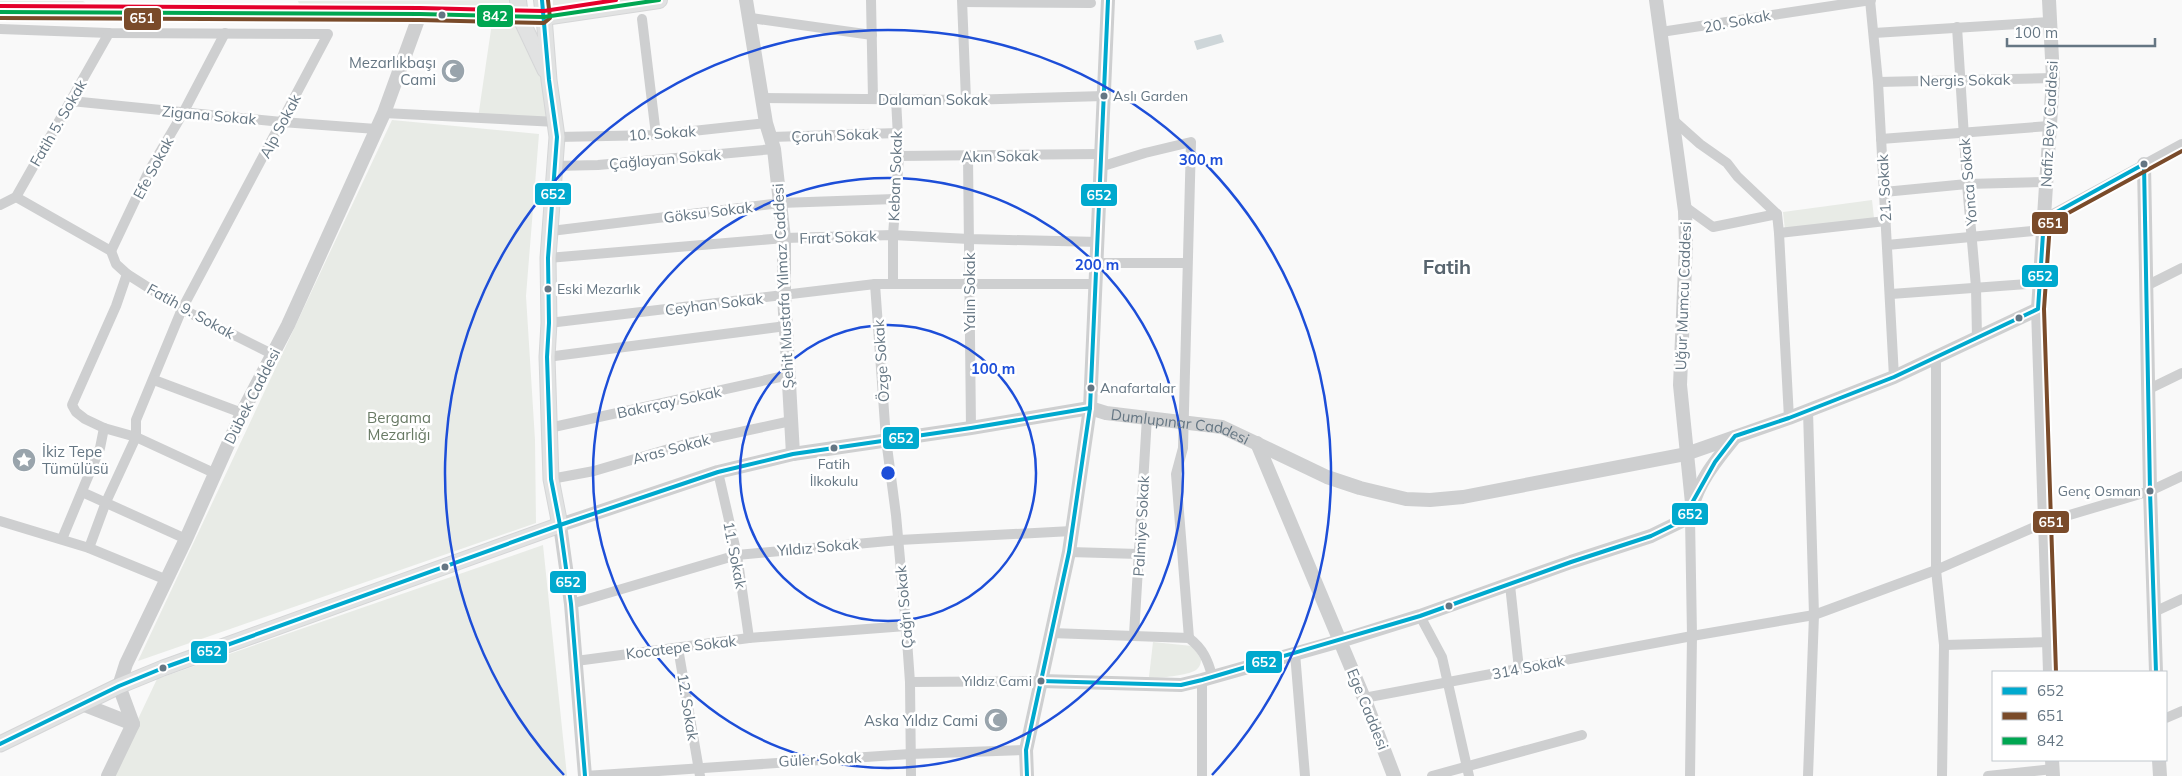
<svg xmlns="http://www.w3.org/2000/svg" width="2182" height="776" font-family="Mulish,sans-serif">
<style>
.green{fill:#e8ebe6}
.water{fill:#ced6d9}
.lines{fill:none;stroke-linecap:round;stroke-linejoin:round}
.secondary-casing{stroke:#d5d6d7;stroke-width:17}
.primary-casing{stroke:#d5d6d7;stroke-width:18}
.minor{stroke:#cecfd0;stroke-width:10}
.tertiary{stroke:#cecfd0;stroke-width:14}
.secondary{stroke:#e1e2e2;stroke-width:15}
.primary{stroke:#e1e2e2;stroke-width:16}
.bus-1-casing{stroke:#fff;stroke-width:8}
.bus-2-casing{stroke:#fff;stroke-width:8}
.bus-3-casing{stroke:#fff;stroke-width:8}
.bus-4-casing{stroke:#fff;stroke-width:8}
.bus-1{stroke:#00a9ce;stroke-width:4}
.bus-2{stroke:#7a4b2a;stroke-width:4}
.bus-3{stroke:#00a651;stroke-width:4}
.bus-4{stroke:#e4002b;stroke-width:4}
.ring{fill:none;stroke:#1d4ed8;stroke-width:2.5}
.bus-dot{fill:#657683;stroke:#fff;stroke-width:2}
.labels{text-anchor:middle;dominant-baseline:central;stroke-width:5;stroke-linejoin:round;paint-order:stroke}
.bus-label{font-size:14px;fill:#657683;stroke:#fff;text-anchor:start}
.street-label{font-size:15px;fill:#657683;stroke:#fff}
.poi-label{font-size:15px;fill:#657683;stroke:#fff;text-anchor:end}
.park-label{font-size:15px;fill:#687a64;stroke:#fff}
.district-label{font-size:20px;font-weight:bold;fill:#57646e;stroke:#fff}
.centre{fill:#1d4ed8;stroke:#fff;stroke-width:2.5}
.ring-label{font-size:15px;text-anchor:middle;font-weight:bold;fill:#1d4ed8;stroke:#fff;stroke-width:5;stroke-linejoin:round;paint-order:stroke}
.line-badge{stroke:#fff;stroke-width:2}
.badge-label{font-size:14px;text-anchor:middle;font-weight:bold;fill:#fff}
</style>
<rect width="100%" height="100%" fill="#f9f9f9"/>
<!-- green -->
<g class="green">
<path d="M511 0V9L300 7 298 1Z"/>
<path d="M553 0H636L553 10Z"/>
<path d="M0 1H83L92 8H0Z"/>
<path d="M493 16 520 17 549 80 557 122 478 118Z"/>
<path d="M392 120 539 134 526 296 535 440 536 523 138 661Z"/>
<path d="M1872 200 1874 218 1785 230 1783 212Z"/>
<path d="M543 545 567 776H111L157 679Z"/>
<path d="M1153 642 1192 646 1201 659C1201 663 1200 667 1196 670 1189 675 1158 679 1149 677Z"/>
</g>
<!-- water -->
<path class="water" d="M1221 34 1224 42 1197 50 1194 41Z"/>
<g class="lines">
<!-- secondary casing -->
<g class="secondary-casing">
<g id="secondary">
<path d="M520 17 545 70"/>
<path d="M0 744 119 686 163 668 560 525 551 479 547 357 549 323 548 258 557 137 549 80 544 17"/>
</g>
</g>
<!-- primary casing -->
<g class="primary-casing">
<g id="primary">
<path d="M518 0 520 17"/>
<path d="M542 0 544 17"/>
<path d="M0 12 420 14 544 17 659 0"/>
</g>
</g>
<!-- minor -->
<g class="minor">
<path d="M871 0 873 99"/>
<path d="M962 0 966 100"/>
<path d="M1870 0 1878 82 1894 377"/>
<path d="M963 2 1091 3"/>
<path d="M751 18 872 35"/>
<path d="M642 19 656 135"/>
<path d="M1957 27 1967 184 1976 287 1977 338"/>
<path d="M0 29 109 33 328 34 182 309 136 420V437L106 502 89 548"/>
<path d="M1661 32 1871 0"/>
<path d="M1874 33 2050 22"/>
<path d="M1878 82 2053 78"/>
<path d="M762 98 966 100 1104 96"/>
<path d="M71 101 282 122 376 129"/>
<path d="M384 113 557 122"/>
<path d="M1672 119 1700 144 1727 163 1737 176 1777 214"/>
<path d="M557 137 656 135 766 123"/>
<path d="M771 137 898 133"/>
<path d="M1881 139 2049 126"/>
<path d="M899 156 1100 154"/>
<path d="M968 156 971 428"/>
<path d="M555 166 598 165 774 149"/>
<path d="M1100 167 1145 153 1191 142 1183 448 1176 474 1189 638"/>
<path d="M1884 192 1967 184 2046 182"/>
<path d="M16 197 111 251 116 264 127 274 182 309 272 354"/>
<path d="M0 205 16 197 109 33"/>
<path d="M1684 206 1713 227 1777 214 1779 233"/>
<path d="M2044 219 2182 144"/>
<path d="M551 231 780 203 895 199"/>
<path d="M1887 245 2043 230"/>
<path d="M111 251 149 171 183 113 225 33"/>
<path d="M548 258 784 238 893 235 969 239 1099 242"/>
<path d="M1098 263H1187"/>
<path d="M127 274 116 306 72 405 76 412 85 419 104 428 136 437 214 473"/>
<path d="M893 283V235L899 156 896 99"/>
<path d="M875 284 886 439 896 515 906 626 910 682 911 776"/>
<path d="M2146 286 2182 268"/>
<path d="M1891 294 2040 283"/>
<path d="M549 323 875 284H1097"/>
<path d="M547 357 786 326"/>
<path d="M1936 357V570L1944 645 1942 776"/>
<path d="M154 380 242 413"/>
<path d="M2149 389 2182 373"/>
<path d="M1789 418 1779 233 1886 221"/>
<path d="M549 428 789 375"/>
<path d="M718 472 737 555 749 638"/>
<path d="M551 479 594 471 689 443 791 421"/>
<path d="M82 492 186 539"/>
<path d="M1690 517 1692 636 1690 776"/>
<path d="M0 521 89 548 167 580"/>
<path d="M62 539 100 448 104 428"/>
<path d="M1069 552 1139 554"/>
<path d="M1510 585 1519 669"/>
<path d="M571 604 737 555 899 540 1072 531"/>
<path d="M2154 612 2182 599"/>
<path d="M1420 616 1442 657 1469 776"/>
<path d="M1051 633 1189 638C1203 649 1208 660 1212 676"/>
<path d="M1134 635 1147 417"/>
<path d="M1944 645 2050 642"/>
<path d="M678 648 700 776"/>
<path d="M1295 653 1305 776"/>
<path d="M576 661 749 638 906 626"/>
<path d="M1202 680V776"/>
<path d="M910 682 1041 681"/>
<path d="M1364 698 1692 636 1814 615 1936 570 2046 522 2150 491 2182 476"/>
<path d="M2166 718 2182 711"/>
<path d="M585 776 910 754 1026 750"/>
<path d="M1432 776 1582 735"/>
<path d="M1808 776 1814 615 1808 411"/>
<path d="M1988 776 2053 769"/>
</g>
<!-- tertiary -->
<g class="tertiary">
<path d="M746 0 766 123 774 149 780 203 784 238V295L793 454"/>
<path d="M1656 0 1685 211 1686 244 1680 385 1692 503"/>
<path d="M2049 0 2053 78 2038 309 2050 672"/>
<path d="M2144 164 2150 491 2156 672"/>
<path d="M1257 443 1366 703 1394 776"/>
<path d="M1041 681 1181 685 1202 680 1340 641 1420 616 1571 562 1651 536 1690 517C1694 487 1716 460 1735 437"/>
<path d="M82 704 133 724"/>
<path d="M2052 760 2053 776"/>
<path d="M2159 760 2160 776"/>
<path d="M108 776 133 724 119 686 126 664 186 539 242 413 288 325 384 113 420 14"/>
<path id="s1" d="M585 776 571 604 560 525 718 472 793 454 971 428 1090 408 1106 413 1222 427 1327 477 1360 488 1406 499 1430 500 1463 497 1686 454 1789 418 1894 377 2038 309"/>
<path d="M1027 776 1026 750 1069 552 1090 408 1108 0"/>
</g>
<!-- secondary -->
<use href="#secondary" class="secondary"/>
<!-- primary -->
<use href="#primary" class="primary"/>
<!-- bus-1 casing -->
<g class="bus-1-casing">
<g id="bus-1">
<path d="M542 0 549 80 557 137 548 258 549 323 547 357 551 479 560 525 571 604 585 776"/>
<path d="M1041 681 1181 685 1202 680 1420 616 1571 562 1651 536 1690 517 1692 503 1715 462 1735 436 1789 418 1894 377 2038 309 2044 219 2144 164 2150 491 2156 672"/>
<path d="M0 744 119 686 163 668 560 525 718 472 793 454 971 428 1090 408"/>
<path d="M1027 776 1026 750 1069 552 1090 408 1108 0"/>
</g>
</g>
<!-- bus-2 casing -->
<g class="bus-2-casing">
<g id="bus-2">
<path d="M0 18 420 20 544 23 550 18 548 0"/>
<path d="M2056 672 2044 309 2050 223 2182 151"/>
</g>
</g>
<!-- bus-3 casing -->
<g class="bus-3-casing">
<path id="bus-3" d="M0 12 420 14 544 17 659 0"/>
</g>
<!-- bus-4 casing -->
<g class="bus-4-casing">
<path id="bus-4" d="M0 6 420 8 544 11 616 0"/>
</g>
<!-- bus-1 -->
<use href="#bus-1" class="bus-1"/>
<!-- bus-2 -->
<use href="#bus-2" class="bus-2"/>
<!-- bus-3 -->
<use href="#bus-3" class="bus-3"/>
<!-- bus-4 -->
<use href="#bus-4" class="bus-4"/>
</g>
<!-- distance rings -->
<g class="ring">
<circle cx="888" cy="473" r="148"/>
<circle cx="888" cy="473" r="295"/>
<path d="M564 775A443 443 0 1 1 1212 775"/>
</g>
<!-- icons -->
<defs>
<g id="mosque-disc" transform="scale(1.25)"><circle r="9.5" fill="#99a4ac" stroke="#fff"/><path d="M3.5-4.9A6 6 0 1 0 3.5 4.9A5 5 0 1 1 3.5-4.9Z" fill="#fff"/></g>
<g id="sight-disc" transform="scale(1.25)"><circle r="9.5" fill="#99a4ac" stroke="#fff"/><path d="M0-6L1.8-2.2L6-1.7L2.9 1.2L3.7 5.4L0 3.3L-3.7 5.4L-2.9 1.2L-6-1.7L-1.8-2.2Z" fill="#fff"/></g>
</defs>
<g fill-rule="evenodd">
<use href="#mosque-disc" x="453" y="71"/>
<use href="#sight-disc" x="24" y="460"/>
<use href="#mosque-disc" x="996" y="720"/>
</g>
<!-- markers -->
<g class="bus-dot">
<circle cx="442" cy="15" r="4.5"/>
<circle cx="1104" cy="96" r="4.5"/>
<circle cx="2144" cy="164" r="4.5"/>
<circle cx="548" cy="289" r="4.5"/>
<circle cx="2019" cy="318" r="4.5"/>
<circle cx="1091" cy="388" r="4.5"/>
<circle cx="834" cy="448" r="4.5"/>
<circle cx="2150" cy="491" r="4.5"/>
<circle cx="445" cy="567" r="4.5"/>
<circle cx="1449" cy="606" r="4.5"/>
<circle cx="163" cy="668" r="4.5"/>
<circle cx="1041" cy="681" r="4.5"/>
</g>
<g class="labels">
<!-- bus labels -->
<g class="bus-label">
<text x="1113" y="96">Aslı Garden</text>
<text x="557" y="289">Eski Mezarlık</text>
<text x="1100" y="388">Anafartalar</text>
<text x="834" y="464" text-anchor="middle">Fatih<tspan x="834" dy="17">İlkokulu</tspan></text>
<text x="2141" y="491" text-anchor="end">Genç Osman</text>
<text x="1032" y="681" text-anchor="end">Yıldız Cami</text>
</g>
<!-- street labels -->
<g class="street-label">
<text transform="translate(1737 21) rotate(-11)">20. Sokak</text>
<text transform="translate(1965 80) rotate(-1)">Nergis Sokak</text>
<text x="933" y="99">Dalaman Sokak</text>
<text transform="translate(209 115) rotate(5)">Zigana Sokak</text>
<text transform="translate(58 123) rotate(-60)">Fatih 5. Sokak</text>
<text transform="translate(2049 124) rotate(-87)">Nafiz Bey Caddesi</text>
<text transform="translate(280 126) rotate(-62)">Alp Sokak</text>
<text transform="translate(662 133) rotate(-4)">10. Sokak</text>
<text transform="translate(835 135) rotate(-2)">Çoruh Sokak</text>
<text transform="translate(1000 156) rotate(-1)">Akın Sokak</text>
<text transform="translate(665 159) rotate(-5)">Çağlayan Sokak</text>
<text transform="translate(153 168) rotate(-62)">Efe Sokak</text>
<text transform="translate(895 176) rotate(-88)">Keban Sokak</text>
<text transform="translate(1968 182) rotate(-95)">Yonca Sokak</text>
<text transform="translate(1884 188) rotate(-93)">21. Sokak</text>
<text transform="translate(708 212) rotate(-7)">Göksu Sokak</text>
<text transform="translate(838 237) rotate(-2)">Fırat Sokak</text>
<text transform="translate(783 286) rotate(-93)">Şehit Mustafa Yılmaz Caddesi</text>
<text transform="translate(969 292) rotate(-90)">Yalın Sokak</text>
<text transform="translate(1683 296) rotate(-88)">Uğur Mumcu Caddesi</text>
<text transform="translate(714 304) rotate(-7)">Ceyhan Sokak</text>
<text transform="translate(191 311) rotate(29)">Fatih 9. Sokak</text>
<text transform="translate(881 361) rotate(-94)">Özge Sokak</text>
<text transform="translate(252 396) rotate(-63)">Dübek Caddesi</text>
<text transform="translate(669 402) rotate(-12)">Bakırçay Sokak</text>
<text stroke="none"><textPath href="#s1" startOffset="889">Dumlupınar Caddesi</textPath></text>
<text transform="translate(671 449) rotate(-15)">Aras Sokak</text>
<text transform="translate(1141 526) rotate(-87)">Palmiye Sokak</text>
<text transform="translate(818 547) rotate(-5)">Yıldız Sokak</text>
<text transform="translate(735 555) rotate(79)">11. Sokak</text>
<text transform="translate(904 607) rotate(-95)">Çağrı Sokak</text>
<text transform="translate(681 647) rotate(-7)">Kocatepe Sokak</text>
<text transform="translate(1528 667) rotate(-11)">314 Sokak</text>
<text transform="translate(688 707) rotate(81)">12. Sokak</text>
<text transform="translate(1368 709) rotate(68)">Ege Caddesi</text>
<text transform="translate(820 759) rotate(-3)">Güler Sokak</text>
</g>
<!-- poi labels -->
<g class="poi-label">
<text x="436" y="62">Mezarlıkbaşı<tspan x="436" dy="17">Cami</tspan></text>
<text x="42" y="451" text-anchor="start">İkiz Tepe<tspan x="42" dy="17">Tümülüsü</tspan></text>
<text x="978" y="720">Aska Yıldız Cami</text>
</g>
<!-- park labels -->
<g class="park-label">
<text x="399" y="417">Bergama<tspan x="399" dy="17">Mezarlığı</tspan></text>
</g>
<!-- district labels -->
<g class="district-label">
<text x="1447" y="266">Fatih</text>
</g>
</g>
<circle cx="888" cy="473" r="8" class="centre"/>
<g class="ring-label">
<text x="1201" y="165">300 m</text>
<text x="1097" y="270">200 m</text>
<text x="993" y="374">100 m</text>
</g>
<g class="line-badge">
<rect x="476" y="4" width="38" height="24" rx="5" fill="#00a651"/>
<rect x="123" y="7" width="39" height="24" rx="5" fill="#7a4b2a"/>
<rect x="534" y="182" width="38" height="24" rx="5" fill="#00a9ce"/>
<rect x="1080" y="183" width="38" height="24" rx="5" fill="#00a9ce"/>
<rect x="2031" y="211" width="38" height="24" rx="5" fill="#7a4b2a"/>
<rect x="2021" y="264" width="38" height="24" rx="5" fill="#00a9ce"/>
<rect x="882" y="426" width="38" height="24" rx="5" fill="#00a9ce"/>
<rect x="1671" y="502" width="38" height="24" rx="5" fill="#00a9ce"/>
<rect x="2032" y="510" width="38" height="24" rx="5" fill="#7a4b2a"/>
<rect x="549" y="570" width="38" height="24" rx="5" fill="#00a9ce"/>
<rect x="190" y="640" width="38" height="24" rx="5" fill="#00a9ce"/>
<rect x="1245" y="650" width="38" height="24" rx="5" fill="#00a9ce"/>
</g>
<g class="badge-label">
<text x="495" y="21">842</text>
<text x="142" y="23">651</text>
<text x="553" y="199">652</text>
<text x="1099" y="200">652</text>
<text x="2050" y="228">651</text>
<text x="2040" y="281">652</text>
<text x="901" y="443">652</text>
<text x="1690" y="519">652</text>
<text x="2051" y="527">651</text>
<text x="568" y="587">652</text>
<text x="209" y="656">652</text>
<text x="1264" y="667">652</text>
</g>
<!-- legend -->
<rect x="1992" y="671" width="175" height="90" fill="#ffffff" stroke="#c1c8cd"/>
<rect x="2002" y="687" width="25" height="8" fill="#00a9ce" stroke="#c1c8cd"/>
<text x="2037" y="696" font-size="15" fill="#657683">652</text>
<rect x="2002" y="712" width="25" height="8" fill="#7a4b2a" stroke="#c1c8cd"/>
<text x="2037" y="721" font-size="15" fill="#657683">651</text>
<rect x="2002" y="737" width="25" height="8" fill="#00a651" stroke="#c1c8cd"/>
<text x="2037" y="746" font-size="15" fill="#657683">842</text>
<!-- scale -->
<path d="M2007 38v8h148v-8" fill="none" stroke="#657683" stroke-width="2.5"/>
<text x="2014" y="38" font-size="15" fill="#657683" stroke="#ffffff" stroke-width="4" paint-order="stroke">100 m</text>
</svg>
